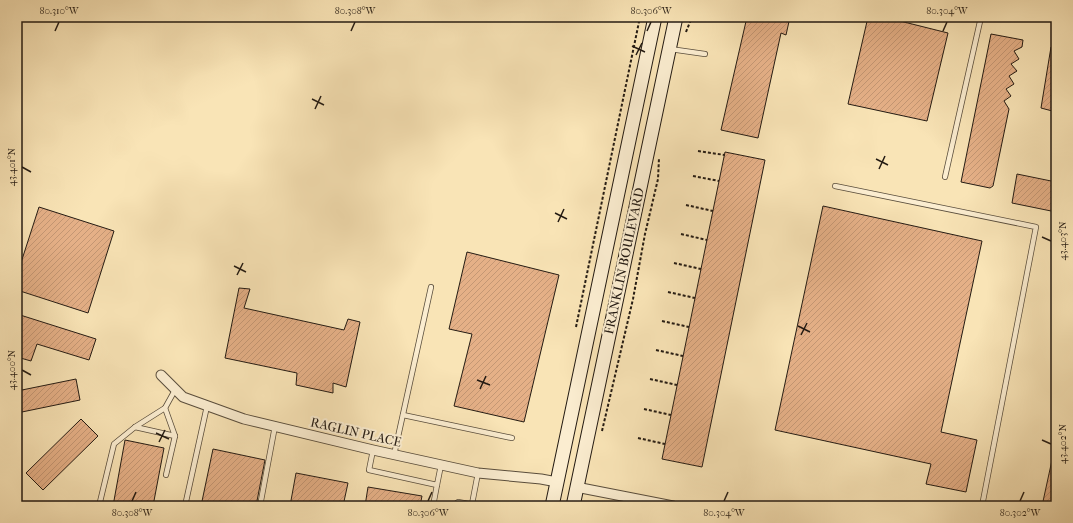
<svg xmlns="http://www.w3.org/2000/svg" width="1073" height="523" font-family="'IM FELL French Canon',serif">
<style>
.building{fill:url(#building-hatch);stroke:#241b13}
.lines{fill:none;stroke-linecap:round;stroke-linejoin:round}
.service-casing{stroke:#594d3c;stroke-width:6}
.minor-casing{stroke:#594d3c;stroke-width:11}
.secondary-casing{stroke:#241b13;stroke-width:15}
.path{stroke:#241b13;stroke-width:2;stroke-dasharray:3 2;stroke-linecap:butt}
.service{stroke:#fbedd0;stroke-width:4.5}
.minor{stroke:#fbedd0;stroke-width:9}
.secondary{stroke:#fbedd0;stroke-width:13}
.ticks{fill:none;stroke:#241b13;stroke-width:1.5}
.labels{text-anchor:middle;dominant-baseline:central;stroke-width:4;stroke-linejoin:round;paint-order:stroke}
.street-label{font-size:13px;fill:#241b13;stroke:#fbedd0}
.neatline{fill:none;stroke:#241b13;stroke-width:1.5}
.ticks-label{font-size:10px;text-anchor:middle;fill:#241b13}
</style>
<defs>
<pattern id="building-hatch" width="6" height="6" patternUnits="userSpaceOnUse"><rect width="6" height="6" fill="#e5b087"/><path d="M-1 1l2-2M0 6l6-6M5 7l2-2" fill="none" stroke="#c49774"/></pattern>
</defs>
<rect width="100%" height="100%" fill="#f9e4b6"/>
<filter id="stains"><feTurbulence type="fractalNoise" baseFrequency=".005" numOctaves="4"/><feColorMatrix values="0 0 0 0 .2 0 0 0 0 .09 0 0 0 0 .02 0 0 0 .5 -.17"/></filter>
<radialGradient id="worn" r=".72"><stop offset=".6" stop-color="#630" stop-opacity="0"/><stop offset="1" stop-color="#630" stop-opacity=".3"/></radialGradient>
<!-- building -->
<g class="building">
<path d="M747 17H790L786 35 781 33 758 138 721 130Z"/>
<path d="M868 17H884L948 33 927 121 848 104Z"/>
<path d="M991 34 1023 40 1022 47 1014 51 1019 59 1011 64 1017 71 1009 76 1014 84 1006 89 1011 96 1004 101 1009 109 993 186 990 188 961 182Z"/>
<path d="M1051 47 1056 48V112L1041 108Z"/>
<path d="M725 152 765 160 702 467 662 459Z"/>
<path d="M1017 174 1056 182V212L1012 203Z"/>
<path d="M823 206 982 241 941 432 977 440 966 492 926 484 931 464 775 430Z"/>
<path d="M39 207 114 231 88 313 17 290V275Z"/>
<path d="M467 252 559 275 524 422 454 406 472 334 449 329Z"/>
<path d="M239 288 250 289 244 308 344 330 348 319 360 322 346 387 333 383V393L296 385 297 373 225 358Z"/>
<path d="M17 314 96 339 89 360 37 344 31 361 17 357Z"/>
<path d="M76 379 80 400 17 413V391Z"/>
<path d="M81 419 98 436 43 490 26 473Z"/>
<path d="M125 440 164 448 153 506H113Z"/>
<path d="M213 449 265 460 256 506H201Z"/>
<path d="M1052 460H1056V506H1042Z"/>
<path d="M296 473 348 483 343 506H290Z"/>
<path d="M368 487 422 496 420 506H365Z"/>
</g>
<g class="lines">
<!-- service casing -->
<g class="service-casing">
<g id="service">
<path d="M670 49 705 54"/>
<path d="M945 177 981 17"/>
<path d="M835 186 1036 227 982 506"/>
<path d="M165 408 175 436 166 475"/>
<path d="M403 415 512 438"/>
<path d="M135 427 175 436"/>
<path d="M373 450 369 470 437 485 441 465"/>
<path d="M394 455 431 287"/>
<path d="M472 504 478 473"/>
<path d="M99 506 114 444 135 427 165 408 175 390"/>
<path d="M185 506 207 406"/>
<path d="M260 506 275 426"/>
<path d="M433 506 437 485"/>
<path d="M453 506 458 502 480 506"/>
</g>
</g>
<!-- minor casing -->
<g class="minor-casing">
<g id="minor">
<path d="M161 375 183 397 244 419 373 450 478 473 541 479 557 482"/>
<path d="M576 487 673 506"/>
</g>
</g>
<!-- secondary casing -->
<g class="secondary-casing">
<g id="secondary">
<path d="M552 506 655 17"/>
<path d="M573 506 676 17"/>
</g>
</g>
<!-- path -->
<g class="path">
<path d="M686 32 692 17"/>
<path d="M698 151 725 155"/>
<path d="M693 176 719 181"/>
<path d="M686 205 713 211"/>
<path d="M681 234 707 240"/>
<path d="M674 263 701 269"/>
<path d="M668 292 695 298"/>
<path d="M662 321 689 327"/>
<path d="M576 327 640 17"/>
<path d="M656 350 683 356"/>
<path d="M650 379 677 385"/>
<path d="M644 409 671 415"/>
<path d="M602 431 633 299 645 234 658 179 659 158"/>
<path d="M638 438 665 444"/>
</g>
<!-- service -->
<use href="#service" class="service"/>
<!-- minor -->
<use href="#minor" class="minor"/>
<!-- secondary -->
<use href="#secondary" class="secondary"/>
</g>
<!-- ticks -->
<path class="ticks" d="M55 31 59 22M351 31 355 22M647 31 651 22M943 31 947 22M632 46 645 52M636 55 642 43M312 99 324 105M315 109 321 96M876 159 888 165M22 167 31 172M879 169 885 156M555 213 567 219M558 222 564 209M1042 237 1051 241M234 266 246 272M237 275 243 263M798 326 810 332M801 335 807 323M22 370 31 375M477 380 490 385M480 389 486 376M156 433 169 439M1042 440 1051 444M159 442 165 430M132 501 136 492M428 501 432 492M724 501 728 492M1020 501 1024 492"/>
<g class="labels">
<!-- street labels -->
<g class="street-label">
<text transform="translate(624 261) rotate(-78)">FRANKLIN BOULEVARD</text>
<text transform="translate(356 432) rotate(13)">RAGLIN PLACE</text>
</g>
</g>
<!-- margin -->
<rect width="1073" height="523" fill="none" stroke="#f9e4b6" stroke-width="44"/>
<rect x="22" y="22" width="1029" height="479" class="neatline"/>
<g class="ticks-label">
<text x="59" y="14">80.310°W</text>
<text x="355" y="14">80.308°W</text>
<text x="651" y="14">80.306°W</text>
<text x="947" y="14">80.304°W</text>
<text transform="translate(11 167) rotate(-90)" y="4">43.401°N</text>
<text transform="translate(1062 241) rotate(-90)" y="4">43.403°N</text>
<text transform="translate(11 370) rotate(-90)" y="4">43.400°N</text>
<text transform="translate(1062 444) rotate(-90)" y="4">43.402°N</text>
<text x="132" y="516">80.308°W</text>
<text x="428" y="516">80.306°W</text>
<text x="724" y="516">80.304°W</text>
<text x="1020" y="516">80.302°W</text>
</g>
<rect width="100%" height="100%" filter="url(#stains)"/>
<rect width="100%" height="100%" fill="url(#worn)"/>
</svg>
